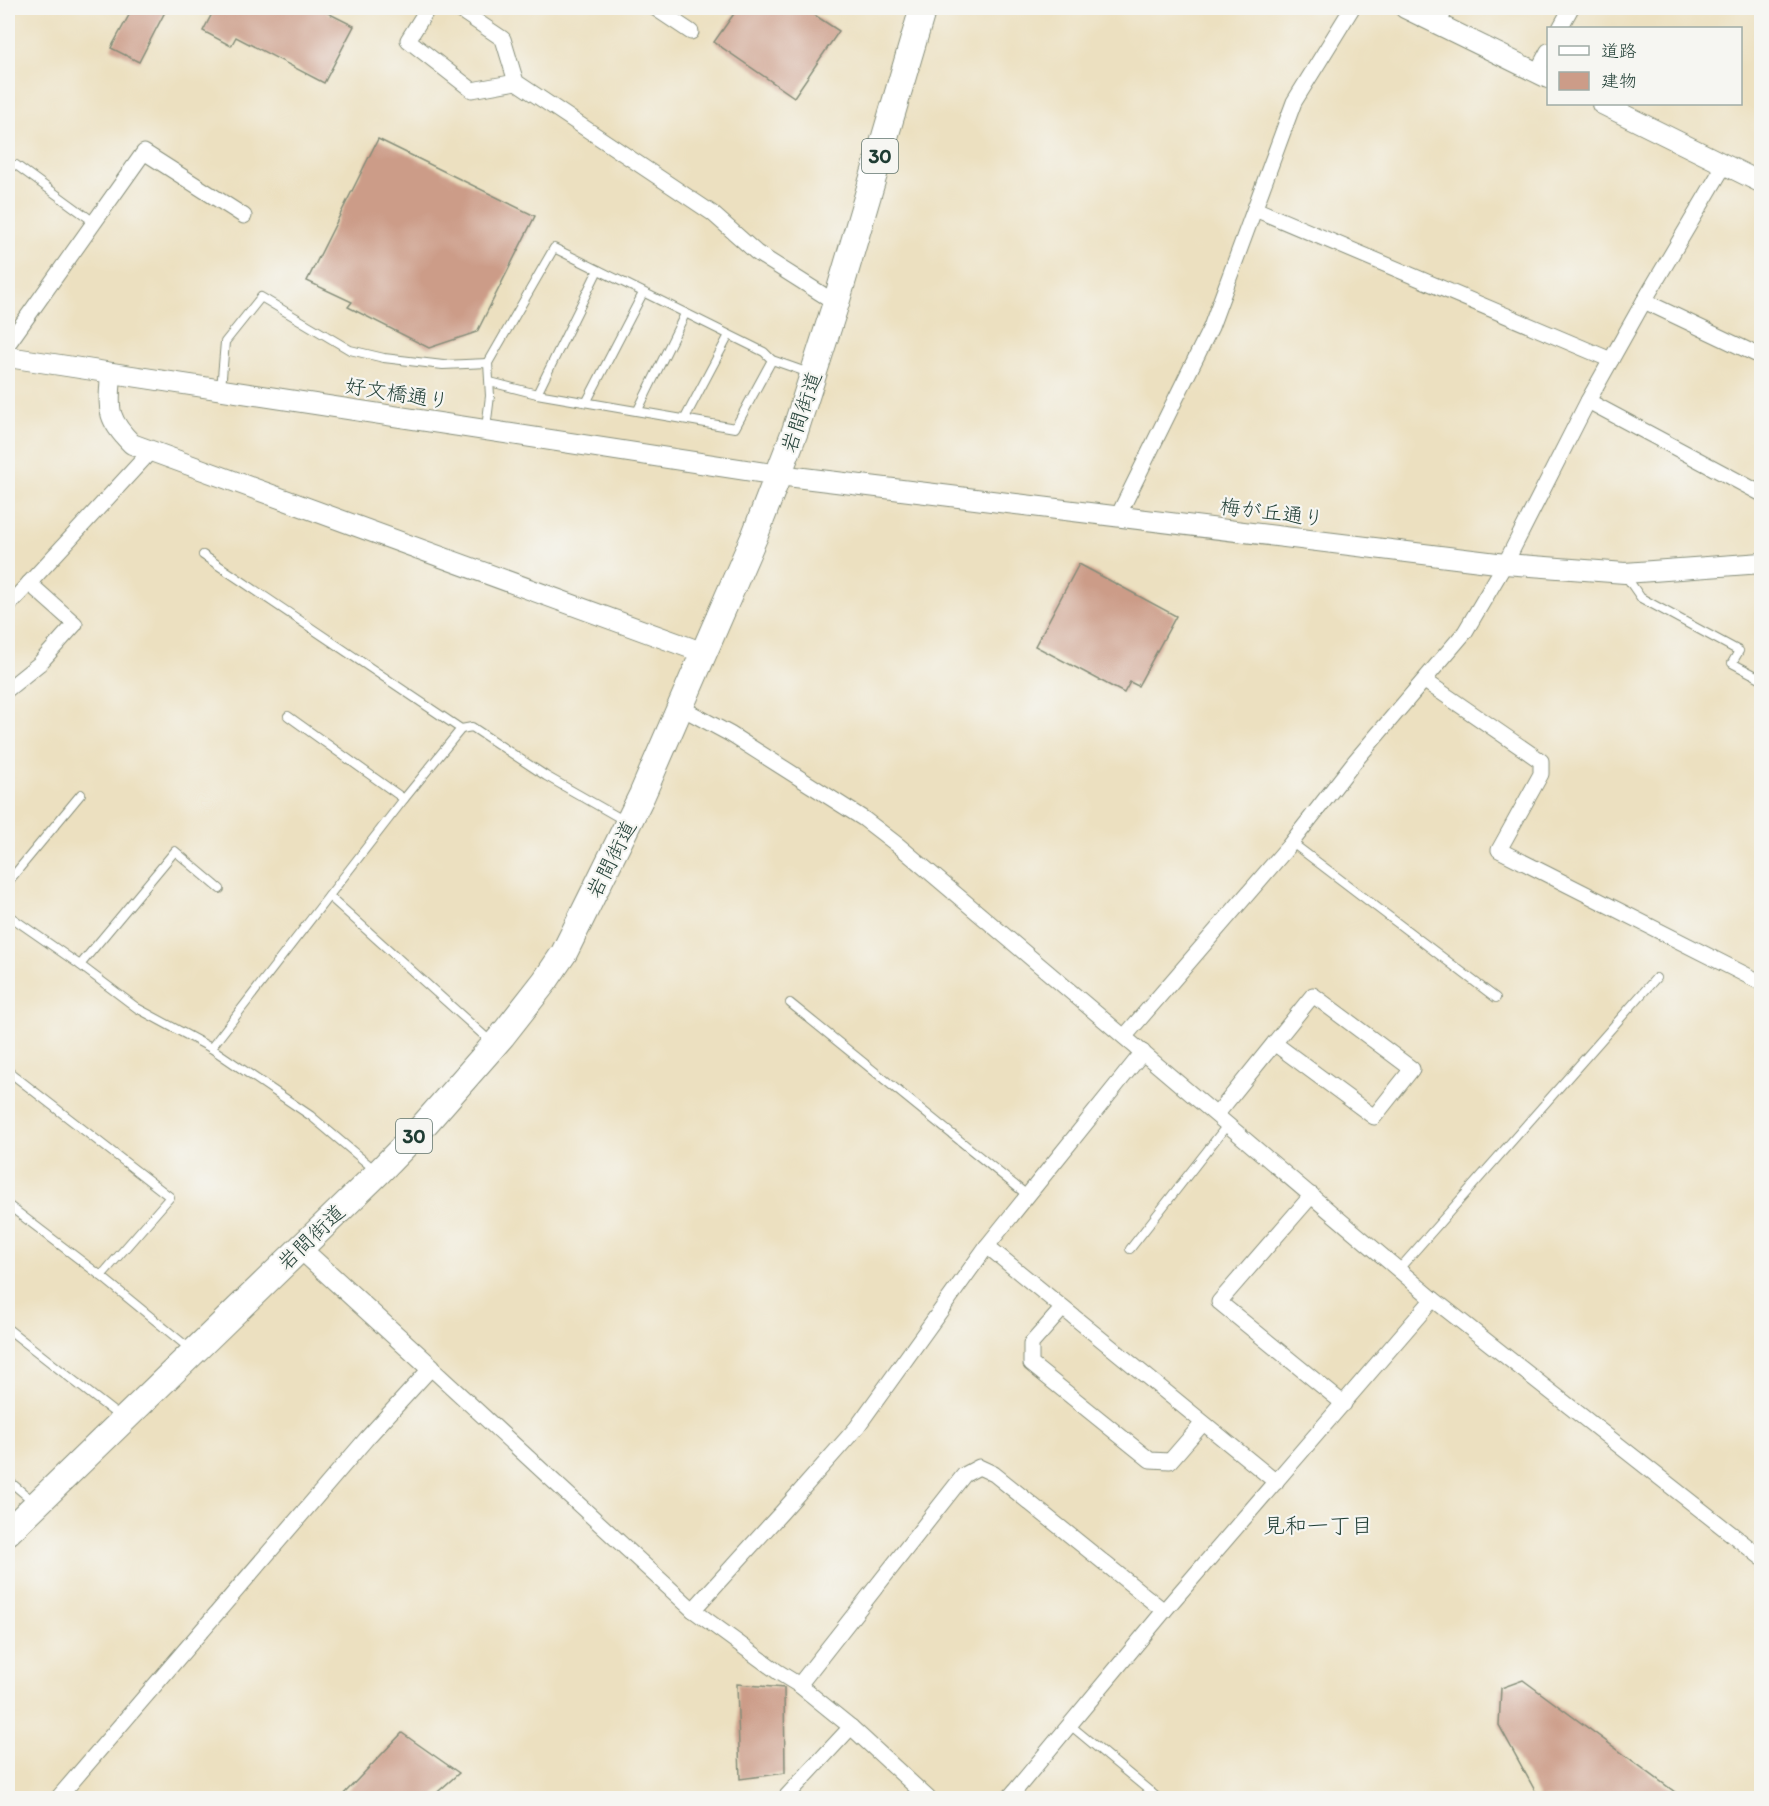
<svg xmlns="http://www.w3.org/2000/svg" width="1769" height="1806" font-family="Itim,'Klee One',sans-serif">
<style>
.building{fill:#cc9c88}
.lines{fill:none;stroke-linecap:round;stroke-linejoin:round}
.service-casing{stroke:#868e7a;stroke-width:10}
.minor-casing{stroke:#868e7a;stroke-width:17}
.tertiary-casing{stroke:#868e7a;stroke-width:22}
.primary-casing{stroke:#868e7a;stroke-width:28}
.service{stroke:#fff;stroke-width:8}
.minor{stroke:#fff;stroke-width:15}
.tertiary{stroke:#fff;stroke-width:20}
.primary{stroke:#fff;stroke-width:26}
.labels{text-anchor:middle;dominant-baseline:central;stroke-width:4.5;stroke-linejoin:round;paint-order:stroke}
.shield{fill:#f6f6f2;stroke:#60746d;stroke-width:1.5}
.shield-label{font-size:20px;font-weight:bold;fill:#1f3d34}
.street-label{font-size:21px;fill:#1f3d34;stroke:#f6f6f2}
.neighbourhood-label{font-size:22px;fill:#1f3d34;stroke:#f6f6f2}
</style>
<rect width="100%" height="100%" fill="#f6f6f2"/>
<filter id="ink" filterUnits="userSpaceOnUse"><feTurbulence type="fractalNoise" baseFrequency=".0167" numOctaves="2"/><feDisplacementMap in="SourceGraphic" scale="12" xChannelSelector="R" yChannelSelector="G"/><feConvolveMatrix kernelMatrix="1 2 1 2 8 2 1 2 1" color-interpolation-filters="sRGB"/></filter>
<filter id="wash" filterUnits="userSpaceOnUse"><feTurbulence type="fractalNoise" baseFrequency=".008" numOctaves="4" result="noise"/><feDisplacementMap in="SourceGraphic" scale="24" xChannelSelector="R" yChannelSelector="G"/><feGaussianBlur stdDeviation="1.35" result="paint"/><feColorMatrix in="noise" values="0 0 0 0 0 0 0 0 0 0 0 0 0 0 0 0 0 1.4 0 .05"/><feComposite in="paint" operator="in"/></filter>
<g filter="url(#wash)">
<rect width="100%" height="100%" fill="#ece0c0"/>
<g id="blocks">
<!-- building -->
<g class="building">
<path d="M133 8H167L139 62 111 48Z"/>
<path d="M215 8H318L354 26 324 83 236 37 231 46 203 31Z"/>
<path d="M738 8H804L839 31 794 97 714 42Z"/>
<path d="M378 139 535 216 477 332 429 348 348 307 352 302 307 281Z"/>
<path d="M1079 564 1176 616 1138 686 1130 682 1124 693 1035 646Z"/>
<path d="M1523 1680 1683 1798H1539L1499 1725 1501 1688Z"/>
<path d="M737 1684 784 1688 785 1773 740 1779Z"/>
<path d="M402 1733 459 1773 431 1798H340Z"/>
</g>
</g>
</g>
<g filter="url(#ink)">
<use href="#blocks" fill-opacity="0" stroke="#868e7a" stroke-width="1.5"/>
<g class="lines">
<!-- service casing -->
<g class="service-casing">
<g id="service">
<path d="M1442 24 1450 8"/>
<path d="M16 165 94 222"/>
<path d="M490 382 537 394 735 428 772 360"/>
<path d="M221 389 225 342 261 297 350 350 384 358 443 365 488 363"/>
<path d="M537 394 598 270"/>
<path d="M587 401 643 293"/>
<path d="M638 410 685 314"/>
<path d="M685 418 729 335"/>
<path d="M486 428 490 396 488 363 554 248 764 352 772 360 809 373"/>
<path d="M203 555 461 729 472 727 546 776 625 821"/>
<path d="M1625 575 1641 598 1739 651 1732 663 1762 679"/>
<path d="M404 799 461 729"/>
<path d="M1291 842 1496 998"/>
<path d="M8 882 81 794"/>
<path d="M329 896 490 1041"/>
<path d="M8 915 80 965 137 1008 211 1048 311 1116 375 1170"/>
<path d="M80 965 175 851 220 889"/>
<path d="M790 1003 1027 1195"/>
<path d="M211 1048 404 799 288 716"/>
<path d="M8 1071 170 1197 101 1276"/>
<path d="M8 1205 101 1276 190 1349"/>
<path d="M1130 1249 1228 1124"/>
<path d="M1399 1269 1656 978"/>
<path d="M8 1329 120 1417"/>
<path d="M8 1480 34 1502"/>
<path d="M1070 1725 1158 1798"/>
</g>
</g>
<!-- minor casing -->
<g class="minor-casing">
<g id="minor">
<path d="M428 8 408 40 472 90 516 82"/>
<path d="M457 8 503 39 516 82 712 213 757 253 836 303"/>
<path d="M655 8 691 32"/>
<path d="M1560 28 1571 8"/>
<path d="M1537 72 1548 51"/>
<path d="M1255 209 1611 360"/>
<path d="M1644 301 1762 357"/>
<path d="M8 344 144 152 244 216"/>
<path d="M1588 401 1762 494"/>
<path d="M1117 518 1211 327 1294 102 1352 8"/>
<path d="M8 606 150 452"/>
<path d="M1425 681 1541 761V774L1499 850 1762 983"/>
<path d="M8 689 39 664 75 624 29 583"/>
<path d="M680 707 730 734 864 819 899 846 1433 1299 1762 1558"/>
<path d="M1125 1036 1288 847 1355 761 1465 632 1505 564 1588 401 1644 301 1725 164"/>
<path d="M1217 1114 1313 995 1412 1069 1374 1117 1274 1043"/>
<path d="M1312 1195 1219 1302 1344 1404"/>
<path d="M987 1246 1276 1482"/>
<path d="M1062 1309 1031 1344V1364L1150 1460 1170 1461 1203 1423"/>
<path d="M693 1610 782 1512 857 1427 987 1246 1143 1052"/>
<path d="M799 1685 964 1475 979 1467 994 1474 1164 1611"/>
<path d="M58 1798 367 1438 431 1368 693 1610 778 1672 799 1685 851 1727 928 1798"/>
<path d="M785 1798 851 1727"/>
<path d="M1009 1798 1164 1611 1433 1299"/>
</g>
</g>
<!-- tertiary casing -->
<g class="tertiary-casing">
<g id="tertiary">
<path d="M1405 8 1548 78"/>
<path d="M1602 104 1762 183"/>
<path d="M8 357 779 475 1505 564 1625 573 1762 563"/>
<path d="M111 373C109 408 105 417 132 444L704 653"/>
<path d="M300 1248 431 1368"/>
</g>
</g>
<!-- primary casing -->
<g class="primary-casing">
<path id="primary" d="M8 1532 378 1173 416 1134 502 1036 545 981 564 953 642 795 755 535 795 431 836 303 923 8"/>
</g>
<!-- service -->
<use href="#service" class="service"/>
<!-- minor -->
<use href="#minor" class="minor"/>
<!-- tertiary -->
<use href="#tertiary" class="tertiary"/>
<!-- primary -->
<use href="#primary" class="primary"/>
</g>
</g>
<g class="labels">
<!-- shield labels -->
<g class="shield">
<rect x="862" y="139" width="36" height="34" rx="4.5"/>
<rect x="396" y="1119" width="36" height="34" rx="4.5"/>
</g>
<g class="shield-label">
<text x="880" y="156">30</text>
<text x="414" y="1136">30</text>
</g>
<!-- street labels -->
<g class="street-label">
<text transform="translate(397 393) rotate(9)">好文橋通り</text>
<text transform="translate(801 412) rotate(-71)">岩間街道</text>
<text transform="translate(1272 512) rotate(7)">梅が丘通り</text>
<text transform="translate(611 859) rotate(-63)">岩間街道</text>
<text transform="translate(311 1237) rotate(-44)">岩間街道</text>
</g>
<!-- neighbourhood labels -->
<g class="neighbourhood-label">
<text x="1318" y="1525">見和一丁目</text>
</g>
</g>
<!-- margin -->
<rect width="1769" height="1806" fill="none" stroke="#f6f6f2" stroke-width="30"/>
<!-- legend -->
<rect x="1547" y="27" width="195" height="78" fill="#f6f6f2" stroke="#a0aca6" stroke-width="1.5"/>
<rect x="1559" y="46" width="30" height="9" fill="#ffffff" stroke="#a0aca6" stroke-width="1.5"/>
<text x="1601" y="57" font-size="18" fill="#1f3d34">道路</text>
<rect x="1559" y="72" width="30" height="18" fill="#cc9c88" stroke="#a0aca6" stroke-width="1.5"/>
<text x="1601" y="87" font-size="18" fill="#1f3d34">建物</text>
</svg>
